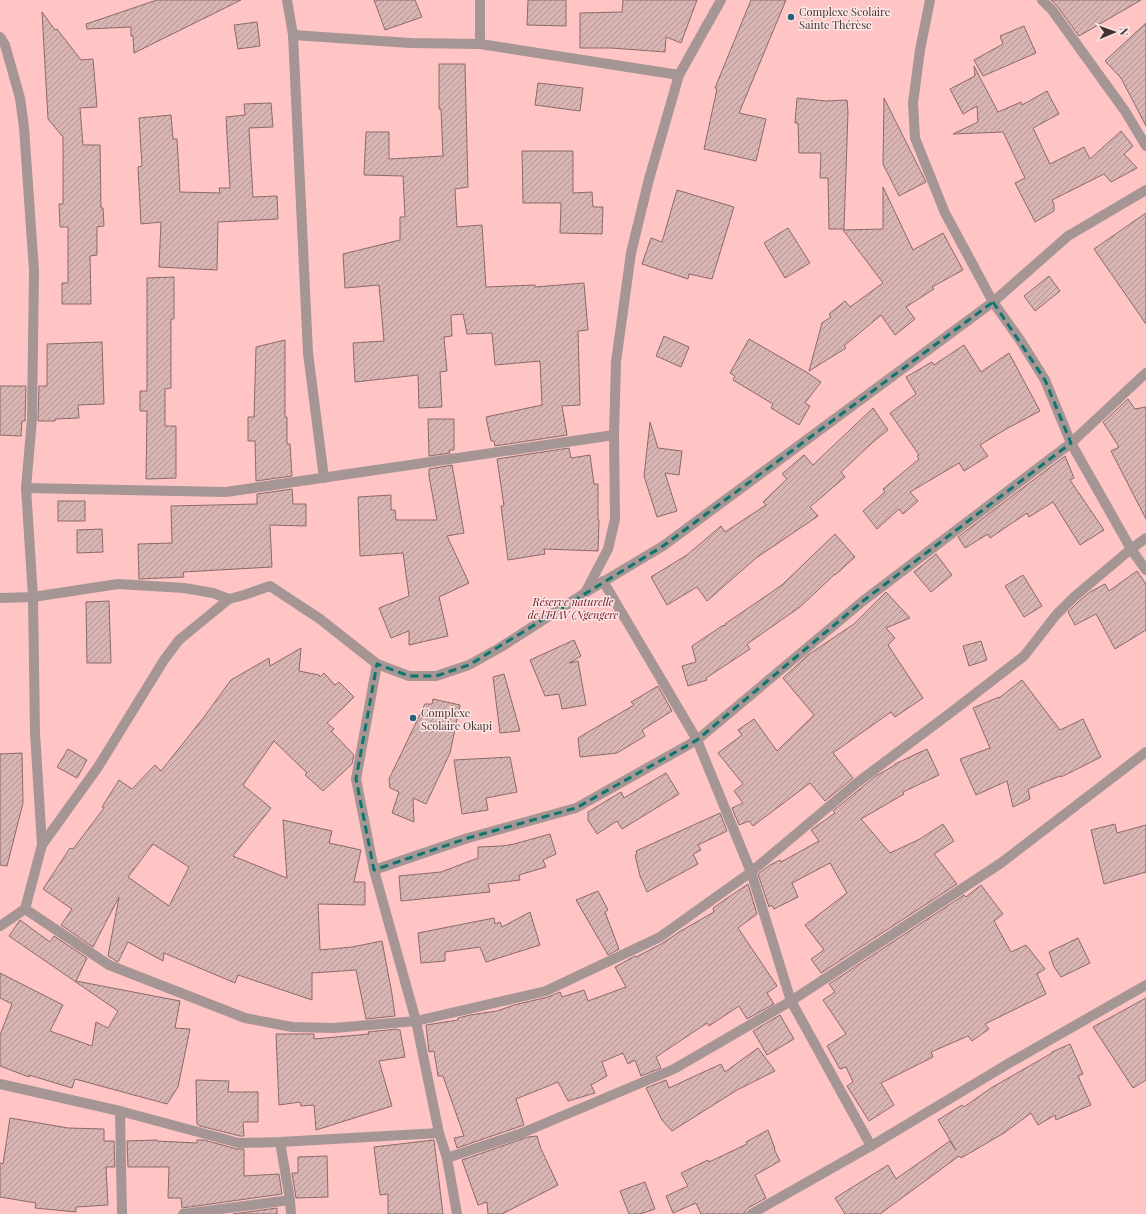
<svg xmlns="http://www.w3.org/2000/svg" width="1146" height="1214" font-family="'Playfair Display',serif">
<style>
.green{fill:#ffc5c4}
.building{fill:url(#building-hatch);stroke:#8b6a69;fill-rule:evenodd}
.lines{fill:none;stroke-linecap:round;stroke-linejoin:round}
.minor{stroke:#a59594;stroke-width:10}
.marked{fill:none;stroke:#0f766e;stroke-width:3;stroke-dasharray:8 5;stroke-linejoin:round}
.poi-dot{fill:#266079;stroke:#fde6e6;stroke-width:1.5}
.labels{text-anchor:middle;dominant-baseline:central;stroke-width:3;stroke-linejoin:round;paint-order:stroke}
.poi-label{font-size:11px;fill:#423433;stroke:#fde6e6;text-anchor:start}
.park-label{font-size:11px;font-style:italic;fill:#711924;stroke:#fde6e6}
</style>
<defs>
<pattern id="building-hatch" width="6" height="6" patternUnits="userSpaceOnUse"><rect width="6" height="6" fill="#d8b4b3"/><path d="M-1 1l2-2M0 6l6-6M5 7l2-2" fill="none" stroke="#b19392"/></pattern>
</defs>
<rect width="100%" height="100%" fill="#fde6e6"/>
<!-- green -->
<rect class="green" x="0" y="0" width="1146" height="1214"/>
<!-- building -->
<g class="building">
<path d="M157 0H241L134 53 133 36H131V27L87 29 86 24Z"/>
<path d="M374 0H415L422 17 385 30Z"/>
<path d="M528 0H566V26L527 25Z"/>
<path d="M623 0H697L681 43 666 37 665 52 611 48H580V13L622 12Z"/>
<path d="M751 0H786L739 113 766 119 756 161 704 149 717 89 715 88Z"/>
<path d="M1051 0H1141L1079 36 1057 6Z"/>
<path d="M42 12 55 30 57 29 81 60 93 59 97 107 80 108 83 145H100L101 208H103L104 226 97 227V255L90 256 91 304H62V283H68V227H60L59 204H63V137L48 119Z"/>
<path d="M257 22 260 46 238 49 234 25Z"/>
<path d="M1146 23V126L1121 78 1105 61Z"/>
<path d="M1024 26 1036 53 983 76 974 60 1003 44 1000 36Z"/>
<path d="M439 64H465L468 187 455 189 457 227 482 225 486 287 535 285V287L584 283 588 330 578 331 580 405 562 406 567 435 495 446 494 441H491L486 417 542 405 540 361 495 365 492 333 467 334 463 314 451 315 452 336 444 337 447 371 440 372 442 407 419 408 418 375 355 382 353 343 384 341 379 285 345 288 343 254 400 240V217H405L403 176 364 175 366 132H389V159L443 156 441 109H439Z"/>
<path d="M974 66 998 112 1021 102 1022 105 1047 91 1059 114 1033 128 1050 164 1084 147 1090 159 1121 131 1133 146 1124 154 1137 168 1111 182 1104 174 1052 200 1054 204V211L1035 222 1015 183 1025 178 1003 132 953 134 978 122 977 106 963 114 950 89 975 76Z"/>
<path d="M538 83 583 88 580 111 535 105Z"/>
<path d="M797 98 826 101 847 100 848 112 844 229H829L828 178H820L821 153H799L798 123H795Z"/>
<path d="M884 98 926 182 899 196 883 164Z"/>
<path d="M271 103 273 127 249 128 253 197 277 196 278 219 218 222 217 270 159 267 161 222 141 224 138 167 142 166 139 118 171 115 173 139H177L180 192 220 193 219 188H230L226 117 245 115 244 104Z"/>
<path d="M522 151H573V193L592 192 593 207H603L602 234 560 233 561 203H523Z"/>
<path d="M883 187 913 250 943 233 963 270 932 287 934 289 906 307 915 319 895 335 881 315 844 346 846 348 809 371 822 323 831 317 829 314 845 301 850 307 883 283 843 230 883 229Z"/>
<path d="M677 190 734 207 712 279 689 274 688 279 642 264 651 238 662 242Z"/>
<path d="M1146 213V324L1094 249Z"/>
<path d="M788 228 810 263 785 278 764 243Z"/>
<path d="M1049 276 1060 291 1035 311 1024 296Z"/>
<path d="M174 277V319H171V388L165 389V426H176V478L146 479 147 411H140V391H147V278Z"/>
<path d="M664 336 689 347 681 367 656 356Z"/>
<path d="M749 339 808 373 821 382 805 403 810 406 799 425 771 408 773 404 733 380 735 376 730 373Z"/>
<path d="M285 340V417H287V444H290L292 476 256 481 255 441H248V417H254L256 347Z"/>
<path d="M102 342 104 404 78 405 79 418 55 419V421H38L39 386H47V344Z"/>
<path d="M964 345 981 372 1009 353 1040 411 1006 429 980 445 988 456 964 471 959 463 910 492 918 501 903 514 899 509 877 529 863 511 885 492 883 489 919 459 917 456 919 455 890 413 916 394 906 377 932 362 934 365Z"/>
<path d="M0 386H26L25 421H22L21 436 0 435Z"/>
<path d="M1128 399 1135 409 1146 407V519L1111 451 1119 447 1103 422Z"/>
<path d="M873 408 888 430 873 442 841 472 845 477 810 507 818 516 756 558 707 601 697 587 667 605 651 577 687 555 721 526 725 532 766 505 763 502 787 479 782 474 804 455 813 465Z"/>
<path d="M428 419H454V450H449L450 453 429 456Z"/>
<path d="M650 422 658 448 682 451 679 475 665 473 677 511 657 517 644 476Z"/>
<path d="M569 448 571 458 590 455 594 484H598V520H599L598 551 544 549 545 554 508 560 501 506H504L497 459Z"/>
<path d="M1065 456 1074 478 1070 480 1104 530 1080 545 1053 502 1029 517 1027 513 990 538 988 534 965 548 958 537Z"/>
<path d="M452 465 464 533 447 536 469 583 439 597 448 636 409 645V631L391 638 379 608 409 596 403 553 360 556 358 497 391 495V510H395L396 520H437L429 476V469Z"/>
<path d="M292 489 293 504H306V526L270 525 272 567 183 572 184 577 139 579 138 544 172 543 171 506 257 504V494Z"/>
<rect x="58" y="501" width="27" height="20"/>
<path d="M102 529 103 552 77 553V530Z"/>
<path d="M835 534 855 557 835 575V574L800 607 747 644 750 649 706 678 707 680 688 686 682 666 696 662 692 646 722 626 726 625 725 624 782 585Z"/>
<path d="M936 554 952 575 931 592 914 572Z"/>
<path d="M1137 571 1146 584V630L1115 649 1096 614 1075 625 1068 612 1078 602 1090 592 1105 584 1109 591Z"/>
<path d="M1023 575 1042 606 1024 617 1005 586Z"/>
<path d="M886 592 910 618 886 628 895 638 888 645 923 698 895 717 891 712 833 753 853 778 825 801 810 783 753 826 749 821 739 825 732 808 743 803 734 791 743 784 718 753 742 735 738 730 754 719 777 751 814 715 783 678 808 655 854 624Z"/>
<path d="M109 601 111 663H87L86 602Z"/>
<path d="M574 640 581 656 569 663 578 661 586 705 562 709 559 694 545 696 530 660Z"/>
<path d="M981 641 987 660 969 666 963 646Z"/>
<path d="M301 648 299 671 319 675 320 677 324 673 335 685 339 682 354 697 327 723 334 729 331 731 354 755 352 764 323 791 305 775 307 773 274 741 243 785 271 808 233 856 287 878 283 820 332 831 329 843 361 850 354 882H365V905L318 904 320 950 352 947 382 941 392 994 395 1016 366 1019 356 970 312 973V1000L238 975 235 983 164 953 163 961 128 942 118 962 108 956 119 897 93 947 61 925 72 909 43 889 70 848 73 849 104 808 102 807 119 780 132 789 155 765 161 771 204 717 231 680 269 658 270 666ZM153 844 189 867 169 906 128 877Z"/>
<path d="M504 674 520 731 500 733 493 677Z"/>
<path d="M1022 680 1060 730 1083 719 1101 757 1061 777 1060 776 1028 789 1030 799 1013 807 1007 781 976 795 960 759 990 748 973 708 999 697V698Z"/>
<path d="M658 686 672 711 642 730 645 736 617 753 580 757 578 738 634 705 631 702Z"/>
<path d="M433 699 460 705 450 753 426 804 413 798 414 822 392 813 399 792 390 788 389 779 425 704H432Z"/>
<path d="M68 749 87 760 77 778 57 767Z"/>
<path d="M927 749 939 775 903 792 904 794 861 819 890 853 920 839 943 824 954 841 934 854 957 884 821 973 811 959 824 950 805 925 847 893 830 863 792 883 798 897 774 909 771 905 769 907 758 874 770 865 780 860 781 862 819 841 811 830 835 813 833 811 876 776 895 765V764Z"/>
<path d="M22 753 23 803 7 866 0 865V754Z"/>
<path d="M510 757 517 792 486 798 488 810 462 814 454 760Z"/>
<path d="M666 773 679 794 622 829 617 821 597 834 588 820V812L621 792 624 798Z"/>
<path d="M720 813 727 831 698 845 701 850 693 854 698 864 647 892 640 876 635 855 637 854 636 851Z"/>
<path d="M1115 824 1117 833 1146 825V872L1104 884 1091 830Z"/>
<path d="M550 834 556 854 543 860 546 867 519 875 520 880 488 884 490 892 401 901 399 876 441 872 478 858V847L502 846 514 844Z"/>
<path d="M748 884 757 914 738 928 777 986 767 993 774 1004 747 1019 739 1006 709 1026 707 1023 656 1057 661 1068 641 1076 635 1060 628 1064 623 1053 602 1062 607 1076 591 1085 595 1093 568 1101 558 1082 516 1099 524 1125 457 1148 454 1138 464 1136 443 1076H438L434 1051 429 1052 426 1025 458 1020V1018L470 1015 497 1011 514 1005 548 997 560 992 562 997 584 990 588 1001 626 987 615 967 635 956 636 957 663 943 679 932 714 912 713 908Z"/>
<path d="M981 885 1003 914 994 921 1011 952 1026 945 1045 969 1037 974 1046 994 985 1024 989 1029 972 1041 968 1036 931 1052 933 1057 881 1083 894 1105 869 1121 847 1086 853 1082 846 1067 840 1069 827 1046 846 1034 823 1000 835 992 829 984 964 895 966 897Z"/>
<path d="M598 891 608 910 605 912 619 949 608 955 576 900Z"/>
<path d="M530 912 540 945 486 962 480 947 445 952V961L421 963 418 933 494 918 495 924 500 922 502 927Z"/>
<path d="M20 920 50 942 54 936 87 958 76 981 180 1001 175 1028 190 1029 178 1087 167 1104 75 1079 72 1088 29 1075V1077L0 1066V1035L12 1004 0 998V973L63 1005 50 1031 92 1046 96 1022 108 1028 118 1011 9 936Z"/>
<path d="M1078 938 1090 963 1061 977 1054 967 1049 952Z"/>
<path d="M1146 998V1080L1133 1088 1093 1027Z"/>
<path d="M780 1015 794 1039 767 1055 753 1031Z"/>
<path d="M397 1029 398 1030H400L405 1057 379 1061 392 1106 316 1130 314 1105 301 1106 300 1102 279 1105 276 1034H314V1039L369 1034 368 1032Z"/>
<path d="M1070 1044 1083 1074 1078 1076 1091 1105 1056 1120 1055 1115 1038 1125 1031 1113 1004 1133 961 1158 959 1156 880 1214H845L835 1198 888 1165 896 1179 950 1141 956 1150 938 1120 962 1105 964 1107 991 1088 1052 1053V1052Z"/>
<path d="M758 1048 775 1071 737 1090 672 1131 662 1120 646 1088 666 1080 669 1088 721 1064 725 1072Z"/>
<path d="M196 1080 229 1081 228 1092H258V1122H243L244 1136H240L200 1126 197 1124Z"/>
<path d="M10 1118 68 1128 104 1129V1141H114L115 1167H106L108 1205 76 1207V1212L35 1208 36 1203 0 1197V1163L3 1164Z"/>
<path d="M768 1130 775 1149H774L780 1161 755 1175 766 1198 748 1208 745 1211V1214H701L696 1203 673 1213 666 1196 688 1186 681 1173 708 1160 709 1162 747 1144 746 1142Z"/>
<path d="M537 1136 541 1149 558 1185 502 1214H488L487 1202 478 1205 462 1160 528 1137Z"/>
<path d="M157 1140V1141L197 1143V1140H204L237 1149H244V1176L279 1174 282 1194 182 1208 181 1198H168L169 1167H128L127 1141Z"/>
<path d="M434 1140 443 1214H388V1194L380 1195 374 1147Z"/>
<path d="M327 1156 328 1197 296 1198 292 1173H298V1157Z"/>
<path d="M645 1182 655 1209 640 1214H629L620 1191Z"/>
<path d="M277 1208V1214H233Z"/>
</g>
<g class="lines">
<!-- minor -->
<g class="minor">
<path d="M287 0 293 35 308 353 324 478"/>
<path d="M480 0V44"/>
<path d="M930 0 920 50 913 103 915 138 945 213 993 302 1020 340 1045 380 1071 443 1131 549 1146 570"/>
<path d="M1042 0 1052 10 1125 111 1146 146"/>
<path d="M293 35 410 43 480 44 679 75"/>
<path d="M0 37 5 45 20 98 24 127 34 271 32 419 26 488 33 597 35 733 42 845"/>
<path d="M26 488 226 492 614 435"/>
<path d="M603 581 697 740 751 872 791 1001 871 1146"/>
<path d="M586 592 663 546 993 302 1068 236 1146 190"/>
<path d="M0 598 33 597 118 584 184 588 213 593 229 599"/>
<path d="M377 664 356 779 374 870 416 1021 439 1133 447 1158 457 1214"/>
<path d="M374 870 468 838 576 808 697 740 863 601 1071 443 1146 373"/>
<path d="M25 909 109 965 245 1018 292 1027 334 1028 416 1021 546 991 660 937 751 872 858 782 949 714 1024 656 1056 615 1074 597 1131 549 1146 538"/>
<path d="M0 926 25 909 42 845 98 767 164 660 179 640 229 599 244 595 270 586 320 619 377 664 409 676H436L469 665 501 647 585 593 608 549 615 519 614 435 616 362 631 253 649 179 679 75 721 0"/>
<path d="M0 1084 120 1111 239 1143 280 1142 439 1133"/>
<path d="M120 1111 122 1214"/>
<path d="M280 1142 290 1200 291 1214"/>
<path d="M447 1158 522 1133 674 1069 791 1001 1001 863 1146 752"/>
<path d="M183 1214 290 1200"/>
<path d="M751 1214 871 1146 1011 1062 1146 985"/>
</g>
</g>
<!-- marked area -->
<path class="marked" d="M993 302 1045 380 1071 443 863 601 697 740 576 808 468 838 374 870 356 779 377 664 409 676H436L469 665 663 546Z"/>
<!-- markers -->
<g class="poi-dot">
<circle cx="791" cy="17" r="4"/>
<circle cx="413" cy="718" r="4"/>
</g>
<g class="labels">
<!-- poi labels -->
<g class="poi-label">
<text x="799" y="11">Complexe Scolaire<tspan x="799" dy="13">Sainte Thérèse</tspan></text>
<text x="421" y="712">Complexe<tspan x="421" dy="13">Scolaire Okapi</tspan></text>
</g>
<!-- park labels -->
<g class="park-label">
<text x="573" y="601">Réserve naturelle<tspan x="573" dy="13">de l'ITAV (Ngengere</tspan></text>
</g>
</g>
<!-- north arrow -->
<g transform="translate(1114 32) rotate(88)" stroke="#fde6e6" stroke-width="3" paint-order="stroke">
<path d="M0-3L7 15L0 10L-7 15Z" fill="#423433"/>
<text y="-6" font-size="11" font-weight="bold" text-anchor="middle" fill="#423433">N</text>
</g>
</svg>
